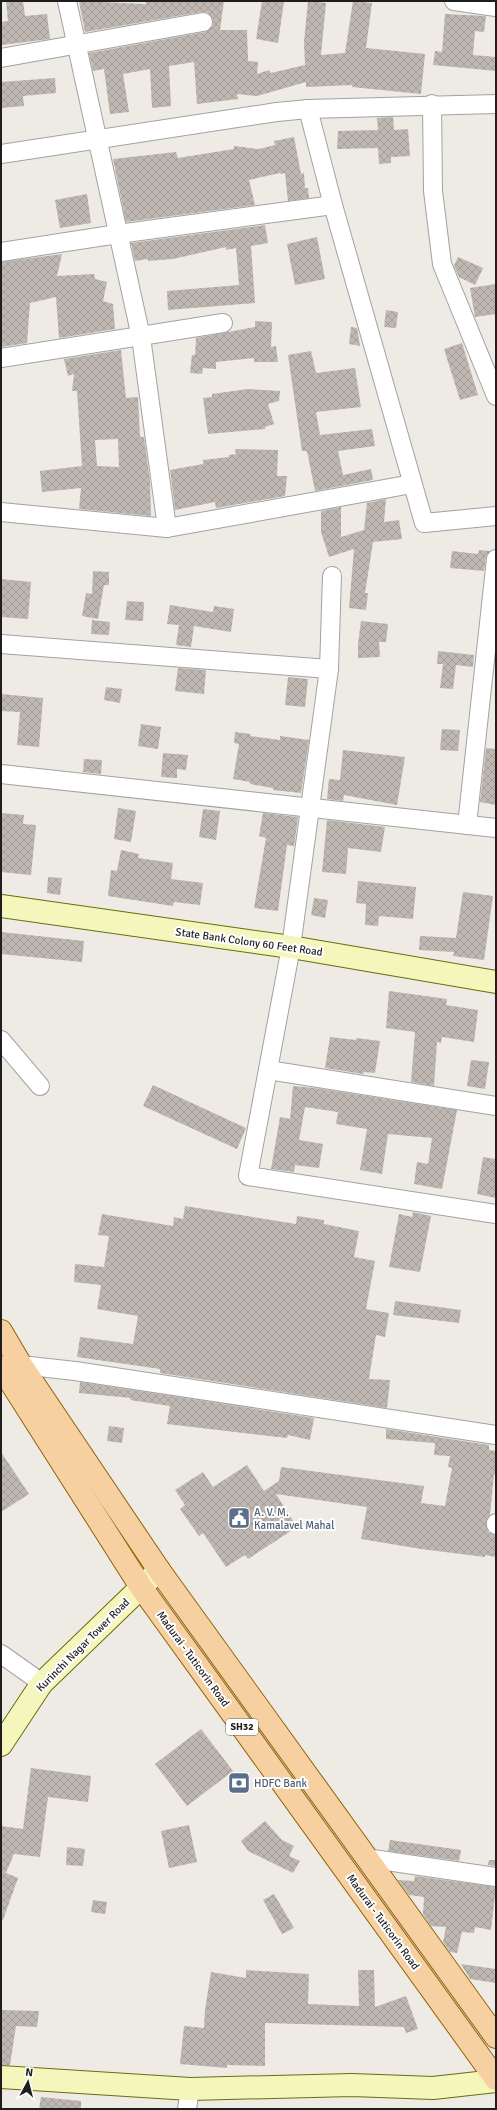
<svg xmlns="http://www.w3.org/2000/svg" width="497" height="2110" font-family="Signika,sans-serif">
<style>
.building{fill:url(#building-cross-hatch);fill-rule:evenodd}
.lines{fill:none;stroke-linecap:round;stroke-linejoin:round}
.street-casing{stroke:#a2a2a2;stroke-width:20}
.secondary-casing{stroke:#666f0b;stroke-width:24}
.primary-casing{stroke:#906108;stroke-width:24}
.street{stroke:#fff;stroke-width:18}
.secondary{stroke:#f4f6bb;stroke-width:22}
.primary{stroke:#f7d0a1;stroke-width:22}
.labels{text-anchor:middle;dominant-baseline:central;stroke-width:4;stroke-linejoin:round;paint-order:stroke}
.shield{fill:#fff;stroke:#626262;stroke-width:1}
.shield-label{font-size:10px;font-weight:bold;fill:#1e1e1e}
.street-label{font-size:11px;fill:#1e1e1e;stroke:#fff}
.service-label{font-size:11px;fill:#4e5e75;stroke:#fff;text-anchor:start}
</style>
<defs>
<pattern id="building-cross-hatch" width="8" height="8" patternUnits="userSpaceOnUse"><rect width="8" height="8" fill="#bfb7b1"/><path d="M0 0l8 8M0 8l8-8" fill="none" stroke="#a49d98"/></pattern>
</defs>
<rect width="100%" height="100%" fill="#eeebe5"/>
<!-- building -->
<g class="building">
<path d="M6 1H23L25 16 47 14 50 39 1 45V22L8 21Z"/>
<path d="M79 1 146 4V1H224L220 30H247L248 61 258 62 257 74 269 70 271 73 305 65 304 42 308 1 326 3 321 55 345 53 353 1 372 3 366 48 425 54 421 94 352 87V85L306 87V82L257 96 237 94 238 99 197 104 194 62 169 66 171 106 152 108 150 69 123 74 129 112 110 114 104 69 93 71 89 53 205 32 213 26V20L207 12H201L85 32Z"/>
<path d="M262 1H284L278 43 256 39Z"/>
<path d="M445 14 486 16 484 32 475 31 473 55 496 57V71L433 65 435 51 442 52Z"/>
<path d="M55 78 56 93 23 96 24 106 1 108V82Z"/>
<path d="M393 117 394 130 408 129 410 156 391 157V163L379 164 378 148 337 149 338 131 378 130 377 118Z"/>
<path d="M294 137 301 174 304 173 305 188H308L309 198 288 201 285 173 280 174V173L249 180 255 205 126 222 113 159 176 152 178 158 234 149V146L259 149 275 145 274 141Z"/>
<path d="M87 194 91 223 60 228 55 200Z"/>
<path d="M265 225 268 243 251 246 255 303 168 310 167 291 239 285 236 248 226 250V247L173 259 148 261V259L135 261 131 243Z"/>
<path d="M317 237 325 279 295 285 287 244Z"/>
<path d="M62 254 57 276 94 274 95 279 107 282 103 301 113 304 115 329 59 338 56 297 30 303 27 343 1 347V262Z"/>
<path d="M458 257 483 268 475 285 459 277 454 266Z"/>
<path d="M496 284V314L475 317 470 288Z"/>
<path d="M386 310 398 312 396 328 384 327Z"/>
<path d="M255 321 272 322 271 347 276 346 278 362H254V358L216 362V369L203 368 202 374 190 373 192 355H195L196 338 255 327Z"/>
<path d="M351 327 357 328 360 346 349 344Z"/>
<path d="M462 343 478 395 460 400 444 349Z"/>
<path d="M121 350 126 398 138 397 140 437H144L150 481 151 516 79 509 81 488 42 492 40 471 82 466 77 391H72L74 374 68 376 64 359ZM118 439 119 467 97 466 95 440Z"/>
<path d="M311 351 316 373 355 368 361 407 316 412 320 435 372 429 375 446 338 451 343 475 371 469 373 480 315 491 307 451H302L288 355Z"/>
<path d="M248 389 280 391 279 401 268 404 274 424 265 427V429L208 434 203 398 212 397V394Z"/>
<path d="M235 449 278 450 277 476H287L285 496 216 508 215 502 175 510 170 470 203 464V460L229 457V455L236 454Z"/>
<path d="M386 499 384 522 399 520 402 539 373 542 365 593H368L366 610 349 608 354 549 329 557 321 532V511L341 507V537L364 530 367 503Z"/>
<path d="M479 550 490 551 486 557 484 571 450 568 452 551 478 554Z"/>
<path d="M93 571 109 572V585H104L98 619 82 616 86 593 92 594Z"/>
<path d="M1 579 31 582 28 619 1 617Z"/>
<path d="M127 601 144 602 143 621 125 620Z"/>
<path d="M170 605 213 612 214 606 234 609 231 632 194 626 191 647 176 645 179 625 167 624Z"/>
<path d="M92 620 110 622 109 635 91 634Z"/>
<path d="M361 621 388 624 386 642H379L380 657 358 658V644Z"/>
<path d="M438 651 474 655 473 667 456 665 453 689 440 688 443 664H437Z"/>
<path d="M178 668 206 670 204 694 175 691Z"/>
<path d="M288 677 308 679 305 707 285 705Z"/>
<path d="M106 687 122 689 120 703 104 700Z"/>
<path d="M1 694 43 698 39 747 17 745 20 712 1 711Z"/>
<path d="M141 724 161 727 158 749 138 746Z"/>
<path d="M442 729 460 730 458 751 440 750Z"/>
<path d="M235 732 251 734 250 736 280 740V736L309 740 301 793 273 790V788L250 784V782L233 779 239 744 234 743Z"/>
<path d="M486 748 496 749V805L480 802Z"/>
<path d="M343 750 405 757 397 805 344 795 343 801 327 799 329 779 340 780Z"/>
<path d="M163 753 188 755 186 770 177 769V778L161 777Z"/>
<path d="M84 759 102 760 101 774 83 772Z"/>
<path d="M118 808 136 811 131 842 114 839Z"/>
<path d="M203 809 220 811 216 840 199 837Z"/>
<path d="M1 813 24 815 23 824 36 825 31 875 1 872Z"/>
<path d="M263 813 298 817 294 846 287 845 278 911 254 908 266 838 259 836Z"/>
<path d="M327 820 385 827 381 852 348 848 346 874 322 872Z"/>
<path d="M121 850 139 854 138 858 173 863 171 879 203 883 200 905 174 902 173 906 108 896 111 870 117 871Z"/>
<path d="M48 877 62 878 60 895 47 893Z"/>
<path d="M358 881 416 887 413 919 379 916 378 926 365 925 366 904 356 903Z"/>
<path d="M463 892 493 896 484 960 453 956 454 952 419 950 420 936 456 938Z"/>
<path d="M314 898 328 900 325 918 311 915Z"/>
<path d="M1 932 84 941 82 962 1 954Z"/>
<path d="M389 991 447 999 446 1005 478 1010 474 1042 442 1037 441 1043 437 1042 434 1086 411 1082 415 1032 386 1028Z"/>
<path d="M330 1037 356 1040V1038L380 1041 375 1073 364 1072 363 1074 325 1068Z"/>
<path d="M471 1060 489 1062 485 1089 467 1086Z"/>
<path d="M153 1085 246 1128 237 1149 143 1106Z"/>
<path d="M293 1086 315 1088 457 1110 442 1189 414 1184 417 1162 428 1164 432 1138 388 1134 382 1174 360 1170 367 1129 336 1124 338 1112 305 1107 299 1140 323 1144 319 1168 295 1165 294 1172 271 1169 280 1117 290 1119Z"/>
<path d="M483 1157 496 1159V1198L477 1194Z"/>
<path d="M185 1206 296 1224 297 1216 324 1220V1224L359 1231 354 1257 375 1261 366 1309 389 1313 385 1337 376 1335 369 1379 390 1380 387 1408 160 1373V1369L77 1357 80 1337 133 1344 138 1316 97 1309 101 1285 74 1282 75 1264 104 1267 109 1236 98 1235 102 1214 173 1226 174 1217 183 1219Z"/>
<path d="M413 1212 431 1216 420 1272 389 1267 399 1214 412 1217Z"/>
<path d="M395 1301 461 1310 459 1323 393 1315Z"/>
<path d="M80 1382 314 1418 310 1440 288 1435 287 1438 167 1424 170 1406 130 1400 131 1398 79 1393Z"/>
<path d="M109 1426 124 1428 122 1443 107 1441Z"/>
<path d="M386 1429 489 1445V1450L496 1451V1474H494L490 1515 486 1523 488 1532 496 1535V1557L485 1555V1557L421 1549 361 1539 367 1507 276 1494 297 1527 248 1559 245 1555 226 1567 203 1533 199 1536 180 1509 185 1505 175 1490 203 1472 213 1487 247 1465 264 1491 279 1481 281 1467 424 1486 421 1503 445 1506 452 1468 448 1467 450 1456 434 1455 435 1443 386 1439Z"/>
<path d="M1 1452 29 1494 1 1512Z"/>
<path d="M201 1729 233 1771 187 1806 155 1764Z"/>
<path d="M31 1768 91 1776 88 1802 48 1797 40 1857 14 1854 6 1873 18 1878 3 1920H1V1826L23 1829Z"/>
<path d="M265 1821 282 1840 294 1846 289 1856 300 1861 293 1873 248 1851 241 1841Z"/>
<path d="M189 1825 197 1862 169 1868 161 1831Z"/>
<path d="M390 1840 461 1850 459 1861 388 1851Z"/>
<path d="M67 1847 85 1849 83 1866 66 1865Z"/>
<path d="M489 1860H496V1866L488 1865Z"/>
<path d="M415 1876 496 1887 491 1930 475 1927 474 1933 462 1932 457 1953 450 1952 443 1942 446 1927 431 1926 423 1914 424 1897 409 1895 398 1880 414 1881Z"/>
<path d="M274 1894 294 1928 282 1934 263 1900Z"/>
<path d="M93 1900 107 1902 105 1914 91 1912Z"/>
<path d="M461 1964 496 1969V1983L470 1979Z"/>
<path d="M246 1970 309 1974 308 2004 359 2006 358 1970H374L375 2007 406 1996 418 2029 406 2033 404 2027 265 2023V2066L227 2065V2068L180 2064 184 2026 204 2028 205 2010 211 1972 246 1978Z"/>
<path d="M1 2010 39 2011 37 2027 16 2026 10 2065H1Z"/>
<path d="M41 2097 81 2101V2109H39Z"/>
</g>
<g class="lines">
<!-- street casing -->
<g class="street-casing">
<g id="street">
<path d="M67 1 141 337 167 528"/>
<path d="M454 1 496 7"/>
<path d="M1 58 203 22"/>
<path d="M432 104 433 191 442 264 496 396"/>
<path d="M308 109 333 205 424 523 496 516"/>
<path d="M1 154 277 112 308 109 496 104"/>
<path d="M1 252 118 234 333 205"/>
<path d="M1 358 223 323"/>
<path d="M1 512 167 528 412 484"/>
<path d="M332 576 329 669 291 947 248 1176 496 1214"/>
<path d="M1 644 329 669"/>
<path d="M1 774 496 828"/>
<path d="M467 825 496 559"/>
<path d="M1 1040 40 1086"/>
<path d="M268 1070 496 1106"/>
<path d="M21 1365 75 1371 496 1435"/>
<path d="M496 1523V1525"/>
<path d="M1 1654 42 1683"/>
<path d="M366 1858 496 1877"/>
<path d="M187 2109 190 2089"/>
</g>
</g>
<!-- secondary casing -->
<g class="secondary-casing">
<g id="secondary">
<path d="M1 906 291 947 496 982"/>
<path d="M1 1745 42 1683 159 1570"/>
<path d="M1 2077 190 2089 352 2085 433 2088 496 2081"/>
</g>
</g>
<!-- primary casing -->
<g class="primary-casing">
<g id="primary">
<path d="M1 1331 21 1365 159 1570 496 2037"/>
<path d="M1 1367 141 1587 496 2079"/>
</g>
</g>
<!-- street -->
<use href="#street" class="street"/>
<!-- secondary -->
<use href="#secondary" class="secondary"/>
<!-- primary -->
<use href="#primary" class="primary"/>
</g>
<!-- icons -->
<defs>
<g id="civic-square" transform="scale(1.15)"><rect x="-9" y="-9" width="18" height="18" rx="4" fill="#5c6f8a" stroke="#fff"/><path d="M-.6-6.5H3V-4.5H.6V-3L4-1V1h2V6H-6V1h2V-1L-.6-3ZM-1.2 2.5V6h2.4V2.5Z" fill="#fff"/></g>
<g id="bank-square" transform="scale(1.15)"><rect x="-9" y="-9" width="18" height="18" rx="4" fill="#5c6f8a" stroke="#fff"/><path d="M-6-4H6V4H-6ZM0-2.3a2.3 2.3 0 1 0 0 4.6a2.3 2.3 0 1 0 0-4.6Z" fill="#fff"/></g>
</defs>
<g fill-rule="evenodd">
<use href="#civic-square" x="239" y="1518"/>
<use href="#bank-square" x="239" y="1783"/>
</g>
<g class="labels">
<!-- shield labels -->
<rect class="shield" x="226" y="1719" width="32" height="16" rx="3"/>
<g class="shield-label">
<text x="242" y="1727">SH32</text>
</g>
<!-- street labels -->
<g class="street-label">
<text transform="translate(249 942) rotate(8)">State Bank Colony 60 Feet Road</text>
<text transform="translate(83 1645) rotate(-45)">Kurinchi Nagar Tower Road</text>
<text transform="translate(193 1659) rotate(54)">Madurai - Tuticorin Road</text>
<text transform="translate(383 1922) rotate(54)">Madurai - Tuticorin Road</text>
</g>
<!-- service labels -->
<g class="service-label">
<text x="254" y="1512">A. V. M.<tspan x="254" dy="13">Kamalavel Mahal</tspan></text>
<text x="254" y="1783">HDFC Bank</text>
</g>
</g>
<!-- border -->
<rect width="497" height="2110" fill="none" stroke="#1e1e1e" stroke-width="4"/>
<!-- north arrow -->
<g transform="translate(28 2082) rotate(7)" stroke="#ffffff" stroke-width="3" paint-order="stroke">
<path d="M0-3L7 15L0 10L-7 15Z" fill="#1e1e1e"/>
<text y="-6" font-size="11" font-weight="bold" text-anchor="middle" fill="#1e1e1e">N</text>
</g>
</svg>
